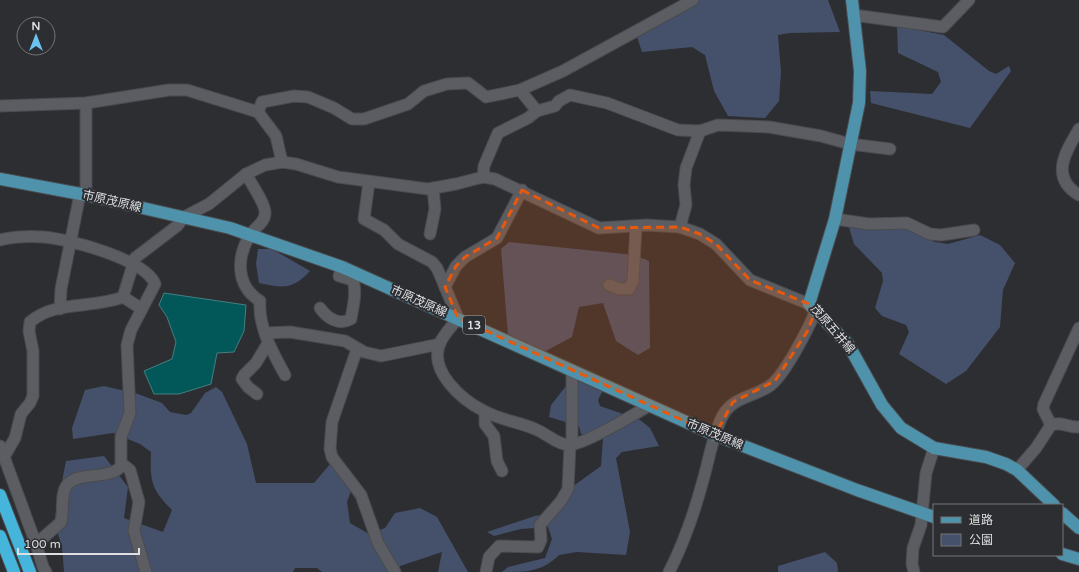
<svg xmlns="http://www.w3.org/2000/svg" width="1079" height="572" font-family="'Varela Round','Noto Sans JP',sans-serif">
<style>
.green{fill:#45516b}
.water{fill:#025858;stroke:#448081}
.lines{fill:none;stroke-linecap:round;stroke-linejoin:round}
.minor-casing{stroke:#494b4e;stroke-width:13}
.major-casing{stroke:#494b4e;stroke-width:14}
.highway-casing{stroke:#494b4e;stroke-width:14}
.minor{stroke:#5b5d62;stroke-width:11}
.major{stroke:#4e92ab;stroke-width:12}
.highway{stroke:#45b5db;stroke-width:12}
.marked{fill:#e8590c;fill-opacity:0.2;stroke:#e8590c;stroke-width:3;stroke-dasharray:8 5;stroke-linejoin:round}
.labels{text-anchor:middle;dominant-baseline:central;stroke-width:4;stroke-linejoin:round;paint-order:stroke}
.shield{fill:#2c2e32;stroke:#a9aaad;stroke-width:1}
.shield-label{font-size:11px;font-weight:bold;fill:#dedfe2}
.street-label{font-size:12px;fill:#dedfe2;stroke:#2c2e32}
</style>
<rect width="100%" height="100%" fill="#2c2e32"/>
<!-- green -->
<g class="green">
<path d="M694 0H828L840 32 790 33 778 35 781 72 779 101 765 118 728 116 714 91 705 55 692 47 642 52 636 34Z"/>
<path d="M897 26 944 35 989 71 996 74 1009 66 1011 71 970 128 871 103 870 91 932 94 941 82 938 72 898 53Z"/>
<path d="M848 224 872 228 910 229 935 242 948 244 980 235 1000 245 1015 263 1003 290 1000 327 966 371 946 384 899 354 909 332 906 325 882 316 875 308 883 281 882 273 854 244Z"/>
<path d="M509 242 634 255 649 261 650 348 638 355 616 341 603 303 579 307 572 337 544 352 509 348 501 249Z"/>
<path d="M258 249H272L310 271C293 290 282 288 259 283L256 264Z"/>
<path d="M581 380 604 388 598 400 600 406 640 420 650 428 659 446 622 452 616 458 630 532 626 555 577 552 559 555C542 572 527 572 502 572L508 567 545 558 552 539 548 527 521 529 494 536 487 532 535 516 558 512 572 487 601 466 603 438 581 434 579 426 549 417 551 405 570 381Z"/>
<path d="M104 386 138 394 162 403 170 412 186 415 191 413 205 393 216 387 222 392 247 444 256 483H314L331 463 351 491 347 502 350 523 369 534 385 528 395 513 420 508 437 517 468 572H438L442 552 400 566 396 572H322L317 568H295L293 572H64L62 546 54 522 66 461 104 456 128 487 124 518 163 532 172 510C151 489 150 482 151 452L140 444 113 433 73 439 72 428 85 390Z"/>
<path d="M825 552 837 563 838 572H778V566Z"/>
</g>
<!-- water -->
<path class="water" d="M164 293 246 305 244 331 234 352 217 353 211 384 179 394H154L144 371 172 359 176 342 167 317 159 305Z"/>
<g class="lines">
<!-- minor casing -->
<g class="minor-casing">
<g id="minor">
<path d="M853 15 943 27 969 0"/>
<path d="M520 90 537 111"/>
<path d="M86 103V195"/>
<path d="M0 106 86 103 169 90H187L258 112 276 136 282 162"/>
<path d="M258 112 262 102 294 96 308 97 334 108 352 119H364L408 104 424 91 447 84 468 83 486 97 520 90 563 71 693 0"/>
<path d="M1079 129C1066 151 1049 177 1079 195"/>
<path d="M246 174C251 183 266 205 265 213 265 223 255 227 250 235 236 258 236 286 260 301 258 327 273 353 285 375"/>
<path d="M483 177 484 166 498 133 528 118 537 111 555 106 559 101 570 95 607 103 678 130 700 131 718 125 769 127 821 136 850 144 890 149"/>
<path d="M369 182 364 219 384 230 398 244 432 262 437 268 445 287"/>
<path d="M522 190 497 238 465 257 456 266 445 287 458 318C452 326 444 334 440 343 428 371 462 400 484 411 500 420 519 422 535 429 546 433 556 444 568 445 582 446 635 414 650 405"/>
<path d="M835 219 869 224 907 223 930 234 941 235 974 230"/>
<path d="M680 227 686 205 684 185 686 168 700 131"/>
<path d="M430 234 435 209 433 188"/>
<path d="M0 240C13 237 30 236 43 237 69 239 145 259 155 284L131 330 127 345 130 413 121 437V466C112 480 77 471 67 485 60 494 64 511 61 522L36 544"/>
<path d="M609 285 620 289H629L633 281 636 226"/>
<path d="M123 297 142 309"/>
<path d="M320 308C327 318 339 326 351 319 353 306 357 293 353 280L339 276 342 267"/>
<path d="M60 309 61 289 80 194"/>
<path d="M265 333 290 332 345 341 364 352 381 356 440 344"/>
<path d="M357 349 332 422 330 449 332 457 361 495 378 543 395 572"/>
<path d="M257 394 248 387 242 379 244 375 256 363 268 343"/>
<path d="M485 412V424L494 436 497 461 502 471"/>
<path d="M1051 425 1043 409 1044 404 1079 328"/>
<path d="M572 444V370"/>
<path d="M0 446 36 544 43 567 46 572"/>
<path d="M4 457 15 438 21 414 30 403 33 396V351L29 331 30 322C55 300 93 309 123 297L135 258 177 226 184 217 209 204 246 174 265 165 282 162 296 164 338 177 428 189 456 184 483 177 495 179 599 228 646 225 680 227 700 234 716 244 750 280 809 304"/>
<path d="M121 466H125L130 470 139 502 134 531 146 572"/>
<path d="M1017 470 1036 448 1051 425C1061 421 1069 428 1079 427"/>
<path d="M486 572 489 557 499 546 538 547 541 540 540 525 561 501 568 489 570 445"/>
<path d="M669 572C683 545 694 513 702 484 709 461 712 436 723 415 734 396 755 397 771 385 785 374 809 328 816 310"/>
<path d="M914 572 912 564 913 548 921 525 926 473 934 448"/>
</g>
</g>
<!-- major casing -->
<g class="major-casing">
<g id="major">
<path d="M852 0 860 71 859 103 835 219 809 304 848 344 882 405 901 428 934 448 986 457 1006 464 1017 470 1054 505"/>
<path d="M0 179 86 195 230 228 342 267 715 435 857 490 934 517"/>
<path d="M1062 513 1079 528"/>
<path d="M1062 554 1079 559"/>
</g>
</g>
<!-- highway casing -->
<g class="highway-casing">
<g id="highway">
<path d="M0 495 30 572"/>
<path d="M0 536 14 572"/>
</g>
</g>
<!-- minor -->
<use href="#minor" class="minor"/>
<!-- major -->
<use href="#major" class="major"/>
<!-- highway -->
<use href="#highway" class="highway"/>
</g>
<!-- marked area -->
<path class="marked" d="M522 190 599 228 680 227 700 234 716 244 750 280 809 304 816 310 807 332 775 381 733 402 715 435 458 318 445 287 456 266 465 257 497 238Z"/>
<g class="labels">
<!-- shield labels -->
<rect class="shield" x="463" y="316" width="22" height="18" rx="3"/>
<g class="shield-label">
<text x="474" y="325">13</text>
</g>
<!-- street labels -->
<g class="street-label">
<text transform="translate(112 201) rotate(13)">市原茂原線</text>
<text transform="translate(419 301) rotate(24)">市原茂原線</text>
<text transform="translate(833 329) rotate(49)">茂原五井線</text>
<text transform="translate(715 434) rotate(23)">市原茂原線</text>
</g>
</g>
<!-- legend -->
<rect x="933" y="504" width="130" height="52" fill="#2c2e32" stroke="#737578"/>
<rect x="941" y="517" width="20" height="6" fill="#4e92ab" stroke="#737578"/>
<text x="969" y="524" font-size="12" fill="#dedfe2">道路</text>
<rect x="941" y="534" width="20" height="12" fill="#45516b" stroke="#737578"/>
<text x="969" y="544" font-size="12" fill="#dedfe2">公園</text>
<!-- north arrow -->
<g transform="translate(36 36)"><circle r="19" fill="#2c2e32" stroke="#737578"/>
<path d="M0-3L7 15L0 10L-7 15Z" fill="#6bc3f2"/>
<text y="-6" font-size="11" font-weight="bold" text-anchor="middle" fill="#dedfe2">N</text>
</g>
<!-- scale -->
<path d="M18 548v6h121v-6" fill="none" stroke="#dedfe2" stroke-width="2"/>
<text x="24" y="548" font-size="12" fill="#dedfe2" stroke="#2c2e32" stroke-width="3" paint-order="stroke">100 m</text>
</svg>
